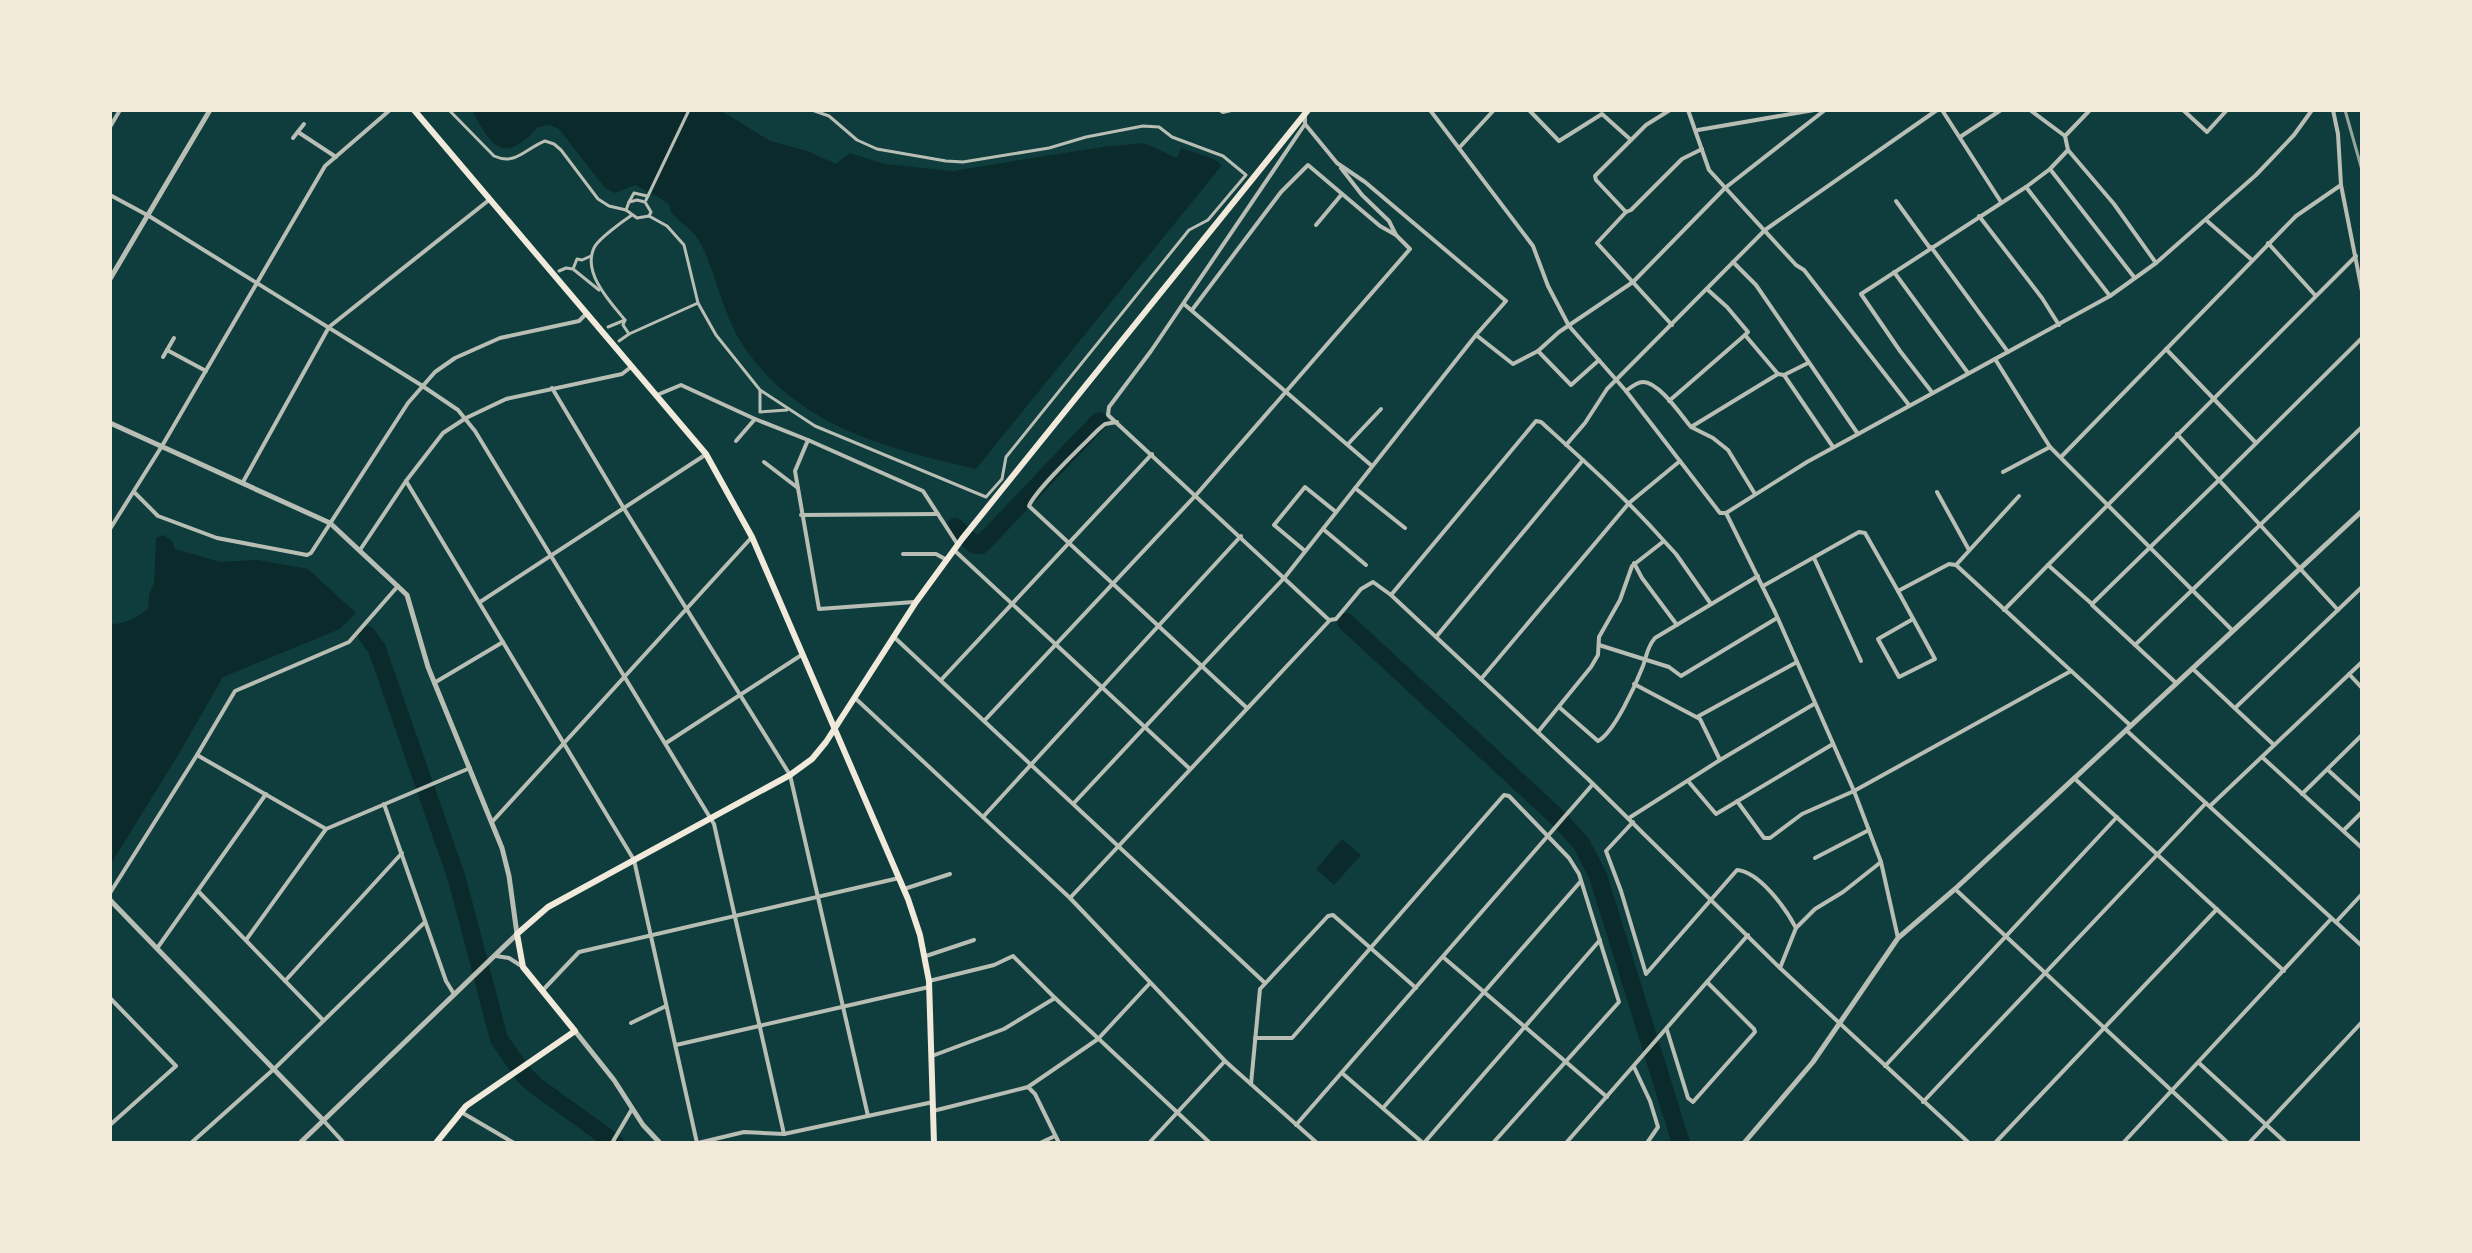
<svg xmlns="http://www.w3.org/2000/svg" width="2472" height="1253" font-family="'Nunito Sans',sans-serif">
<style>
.water{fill:#0a2a2b}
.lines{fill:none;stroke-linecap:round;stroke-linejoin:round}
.river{stroke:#0a2a2b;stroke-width:18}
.pedestrian{stroke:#b8beb3;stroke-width:3}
.minor{stroke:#b8beb3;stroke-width:4}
.tertiary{stroke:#b8beb3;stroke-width:5}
.secondary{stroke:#f1e9da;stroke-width:6}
.rail{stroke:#97a49c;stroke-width:3}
</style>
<rect width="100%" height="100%" fill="#0f3d3e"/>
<!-- water -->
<g class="water">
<path d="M472 110H720L770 141 807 151 836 164 850 153 884 164 953 171 1102 147 1144 143 1177 158 1181 148 1214 159 1222 165 976 469C888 448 803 429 747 351 724 320 718 279 701 244 693 228 681 225 672 213 666 204 675 211 667 203 663 199 641 188 635 185L615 193 605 188 559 129 550 125 538 127C504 165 492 148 472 110Z"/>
<path d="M163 535 172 541 175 549 220 562 258 560 308 569 356 613 340 629 223 677 180 752 112 862 110 861V624C126 624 135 618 148 609L149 595 154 583 156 538Z"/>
<path d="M1342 839 1361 855 1334 885 1316 869Z"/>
</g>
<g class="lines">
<!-- river -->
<g class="river">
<path d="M955 527 975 545H981L1099 421"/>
<path d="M1346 622 1557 817 1581 843 1598 876 1681 1143"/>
<path d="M367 635 377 649 457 879 499 1039 524 1075 536 1086 615 1143"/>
</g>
<!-- pedestrian -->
<g class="pedestrian">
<path d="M449 110 494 156C516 166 526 148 545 141L554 144 561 150 598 199 609 206 626 210 629 202 637 200 645 202 651 212 649 216 667 226 684 245 698 303 716 335 760 390 815 426 986 497 1002 479 1006 457 1189 230 1208 220 1246 175 1223 156 1172 137 1159 127 1143 126 1086 137 1049 148 963 162 946 161 877 149 857 140 829 116 812 110"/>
<path d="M646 200 689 110"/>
<path d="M629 202 634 193 647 196"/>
<path d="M626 210 637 218 649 216"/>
<path d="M632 215C623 221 597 240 594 248 582 273 611 303 625 320L623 325 629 334 698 303"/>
<path d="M591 256 582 260 577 259 573 269 599 290"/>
<path d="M559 271 566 268 573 269"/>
<path d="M608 327 625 320"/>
<path d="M619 341 629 334"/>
<path d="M760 391V412L787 410"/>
</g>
<!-- minor -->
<g class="minor">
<path d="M1220 110 1223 112 1231 110"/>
<path d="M1430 110 1533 246 1548 286 1569 326 1626 391 1720 513H1726L1775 612 1854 791 1881 862 1898 938"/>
<path d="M1529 110 1559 141 1602 114 1631 140"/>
<path d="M1688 110 1709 170 1796 265 1804 270 1909 405"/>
<path d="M1942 110 2001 202"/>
<path d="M2030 110 2065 136"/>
<path d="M2090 110 2065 136 2068 150 2114 204 2156 263"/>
<path d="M2183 110 2207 132 2227 110"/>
<path d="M2333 110 2338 134 2341 185 2362 291"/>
<path d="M1305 124 1151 351 1109 407 1108 415 1329 620"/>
<path d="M110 127 120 110"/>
<path d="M1698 130 1814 110"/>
<path d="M298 132 336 157"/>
<path d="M1960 137 2001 110"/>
<path d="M293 138 304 124"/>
<path d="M1459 148 1494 110"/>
<path d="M2050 169 2134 277"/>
<path d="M2026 187 2110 296"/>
<path d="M110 195 149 216 421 385 458 410 475 431 714 824 784 1134"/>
<path d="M1896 201 1930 248"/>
<path d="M1626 212 1596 180 1595 176 1646 125 1670 110"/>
<path d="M1979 216 2042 298 2059 325"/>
<path d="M2206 220 2252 260"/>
<path d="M1316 225 1342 194"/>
<path d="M2268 243 2315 295"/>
<path d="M1931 247 2008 352"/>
<path d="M1733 262 1756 285 1858 434"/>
<path d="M1894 272 1968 373"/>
<path d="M1708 290 1727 307 1748 332 1745 335 1778 374"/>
<path d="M1184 304 1372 466"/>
<path d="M1192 310 1281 192 1308 165 1380 226 1396 235"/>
<path d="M1672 325 1597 243 1626 212 1631 210 1682 159 1702 149"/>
<path d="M1476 335 1513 364 1538 351 1559 332 1633 282 1725 188 1825 110"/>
<path d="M2166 349 2256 443"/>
<path d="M167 350 206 371"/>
<path d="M1538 351 1571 385 1599 360"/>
<path d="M163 357 174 338"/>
<path d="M1995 359 2050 447 2232 630"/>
<path d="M1784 375 1833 447"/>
<path d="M552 388 623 507 790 775 868 1116"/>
<path d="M1626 391C1631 387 1637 382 1643 382 1659 382 1681 415 1691 427L1778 374 1784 375 1808 363"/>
<path d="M1931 391 1900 351 1861 294 2026 187 2050 169 2068 150"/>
<path d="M657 395 681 385 755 419 808 440 795 471 819 609 914 602"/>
<path d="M1669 401 1745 335"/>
<path d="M1117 422 1105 424 1099 429C1083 445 1036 489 1029 506L1247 708"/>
<path d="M1691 427 1713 438 1728 450 1755 494"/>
<path d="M808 440 923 491 958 545"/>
<path d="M736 441 755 419"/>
<path d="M1348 444 1381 409"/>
<path d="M1566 445 1585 423 1607 389 1765 230 1937 110"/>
<path d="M2061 457 2296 216 2341 185"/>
<path d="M764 462 798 488"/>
<path d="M2003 472 2050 447"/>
<path d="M406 481 634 860 697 1143"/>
<path d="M243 482 329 327 489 200"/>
<path d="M1355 488 1405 528"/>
<path d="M134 492 158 516 217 538 307 555 311 553 408 403 435 372 455 358 500 338 579 321 586 314"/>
<path d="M1937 492 1969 550"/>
<path d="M1726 513 1807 462 2110 296 2156 263 2256 175 2294 135 2312 110"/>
<path d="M801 515 938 514"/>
<path d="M110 529 162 446 325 166 390 110"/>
<path d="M1323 529 1366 565"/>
<path d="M1664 541 1676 554 1711 604"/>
<path d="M360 550 406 481 443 433 466 418 506 399 622 374 631 367"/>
<path d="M954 550 1190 769"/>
<path d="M1305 551 1274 525 1305 487 1336 512"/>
<path d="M903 554H936L947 560"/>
<path d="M1814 558 1861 661"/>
<path d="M1634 563 1642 578 1677 625"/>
<path d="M1956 565 2019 496"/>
<path d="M2048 565 2356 256"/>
<path d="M1763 586 1859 532 1865 533 1898 591 1949 564 1956 565 2130 725"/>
<path d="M1898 591 1935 659 1899 677 1878 639 1913 619"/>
<path d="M1391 595 1536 421 1541 422C1583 460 1626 498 1664 541L1632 566 1620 600 1599 637 1598 655 1591 667 1538 732"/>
<path d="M480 602 705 455"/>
<path d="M2092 605 2175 682"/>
<path d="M2004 610 2048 565 2092 604 2219 480 2177 434"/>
<path d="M2338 610 2219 480 2362 338"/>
<path d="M894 637 1265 983"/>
<path d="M1436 637 1583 460"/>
<path d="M1599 645 1669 667 1681 676 1777 618"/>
<path d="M2135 645 2362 427"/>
<path d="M2193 669 2274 745"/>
<path d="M2349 674 2362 688"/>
<path d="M1481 679 1629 503 1680 461"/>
<path d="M941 680 1152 454"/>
<path d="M434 683 503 642"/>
<path d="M1634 684 1700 719 1720 760"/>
<path d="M855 698 1070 898 1225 1061 1317 1143"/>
<path d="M1559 707 1598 741C1614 733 1636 684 1643 666 1647 655 1647 647 1655 638L1758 576"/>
<path d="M2235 708 2362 587"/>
<path d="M1697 717 1797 662"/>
<path d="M984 721 1196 495 1410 249 1396 235 1389 221 1362 195 1341 168"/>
<path d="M2126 730 2362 946"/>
<path d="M666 743 803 654"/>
<path d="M197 755 326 829"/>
<path d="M2262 757 2362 848"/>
<path d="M2328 770 2362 801"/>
<path d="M2074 778 2284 971"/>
<path d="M1688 781 1716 814 1833 744"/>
<path d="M2302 794 2362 735"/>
<path d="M1737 801 1764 838H1770L1802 814 1854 791 2071 671"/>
<path d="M1074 803 1285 577 1476 335 1506 301 1365 182 1337 163 1305 124V115"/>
<path d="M384 804 446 981 454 994"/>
<path d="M2210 806 2362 662"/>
<path d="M983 817 1241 536"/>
<path d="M1629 818 1720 760 1814 704"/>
<path d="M492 822 752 537"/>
<path d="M1633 822 1606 851 1621 891 1646 974 1737 870C1760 872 1786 909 1796 928"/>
<path d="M2344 830 2362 812"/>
<path d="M1815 858 1869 830"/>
<path d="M904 889 950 874"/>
<path d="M1955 889 2228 1143"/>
<path d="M198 891 323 1020"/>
<path d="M110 893 197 755 235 691 349 642 398 586"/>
<path d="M1070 898 1330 620 1336 619 1361 589 1373 582 1391 595 1588 779 1780 968 1969 1143"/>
<path d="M2336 922 2362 894"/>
<path d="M246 940 326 829 470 768"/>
<path d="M158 947 266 794"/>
<path d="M496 956 509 958 523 967"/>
<path d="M926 956 974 940"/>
<path d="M1443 957 1607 1097"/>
<path d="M1780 968 1796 928 1815 909 1843 892 1881 862"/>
<path d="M285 981 402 853"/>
<path d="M929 981 994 965 1013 956 1055 998 1210 1143"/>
<path d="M543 990 579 952 899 878"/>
<path d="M110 998 176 1066 110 1125"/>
<path d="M631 1023 666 1006"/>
<path d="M1667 1030 1688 1098 1693 1102 1755 1032 1754 1029 1707 982"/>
<path d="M1255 1038H1292L1504 795 1509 796 1569 858 1579 874 1619 1002 1493 1143"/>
<path d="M676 1045 929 987"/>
<path d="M932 1056 1004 1029 1055 998"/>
<path d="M2199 1063 2286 1143"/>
<path d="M1885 1066 2117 817"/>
<path d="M1634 1067 1650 1101 1658 1127 1647 1143"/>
<path d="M1342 1073 1423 1143"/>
<path d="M1251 1084 1260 989 1328 916 1333 915 1416 988"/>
<path d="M1028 1087 1035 1094 1059 1143"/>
<path d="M1923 1102 2206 803"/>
<path d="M1383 1108 1581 881"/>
<path d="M933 1111 1028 1087 1098 1039 1150 983"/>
<path d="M461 1112 514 1143"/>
<path d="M323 1120 344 1143"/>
<path d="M1296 1125 1593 784"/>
<path d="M191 1143 275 1068 425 922"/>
<path d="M612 1143 632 1109"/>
<path d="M698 1143 744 1132 784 1134 933 1102"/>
<path d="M1040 1143 1055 1136"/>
<path d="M1149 1143 1225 1061"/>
<path d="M1424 1143 1600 940"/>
<path d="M1566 1143 1748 935"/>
<path d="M1995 1143 2217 909"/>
<path d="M2123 1143 2331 919"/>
<path d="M2249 1143 2362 1022"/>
</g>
<!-- tertiary -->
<g class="tertiary">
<path d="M110 279 210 110"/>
<path d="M110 423 330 523 407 595 428 667 502 848 509 876 517 934 300 1143"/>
<path d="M110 900 323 1120"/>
<path d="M575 1031 614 1080 643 1125 660 1143"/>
<path d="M1744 1143 1813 1062 1898 938 1955 889 2362 511"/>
</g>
<!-- secondary -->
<g class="secondary">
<path d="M414 110 706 454 752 537 908 899 920 935 929 981 934 1143"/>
<path d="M436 1143 466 1106 575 1031 523 967 517 934 548 907 790 775 812 759 826 742 916 602 962 539 1308 110"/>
</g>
<!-- rail -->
<path class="rail" d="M2345 110 2362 170"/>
</g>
<!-- border -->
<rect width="2472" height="1253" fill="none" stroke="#f1e9da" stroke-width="224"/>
</svg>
